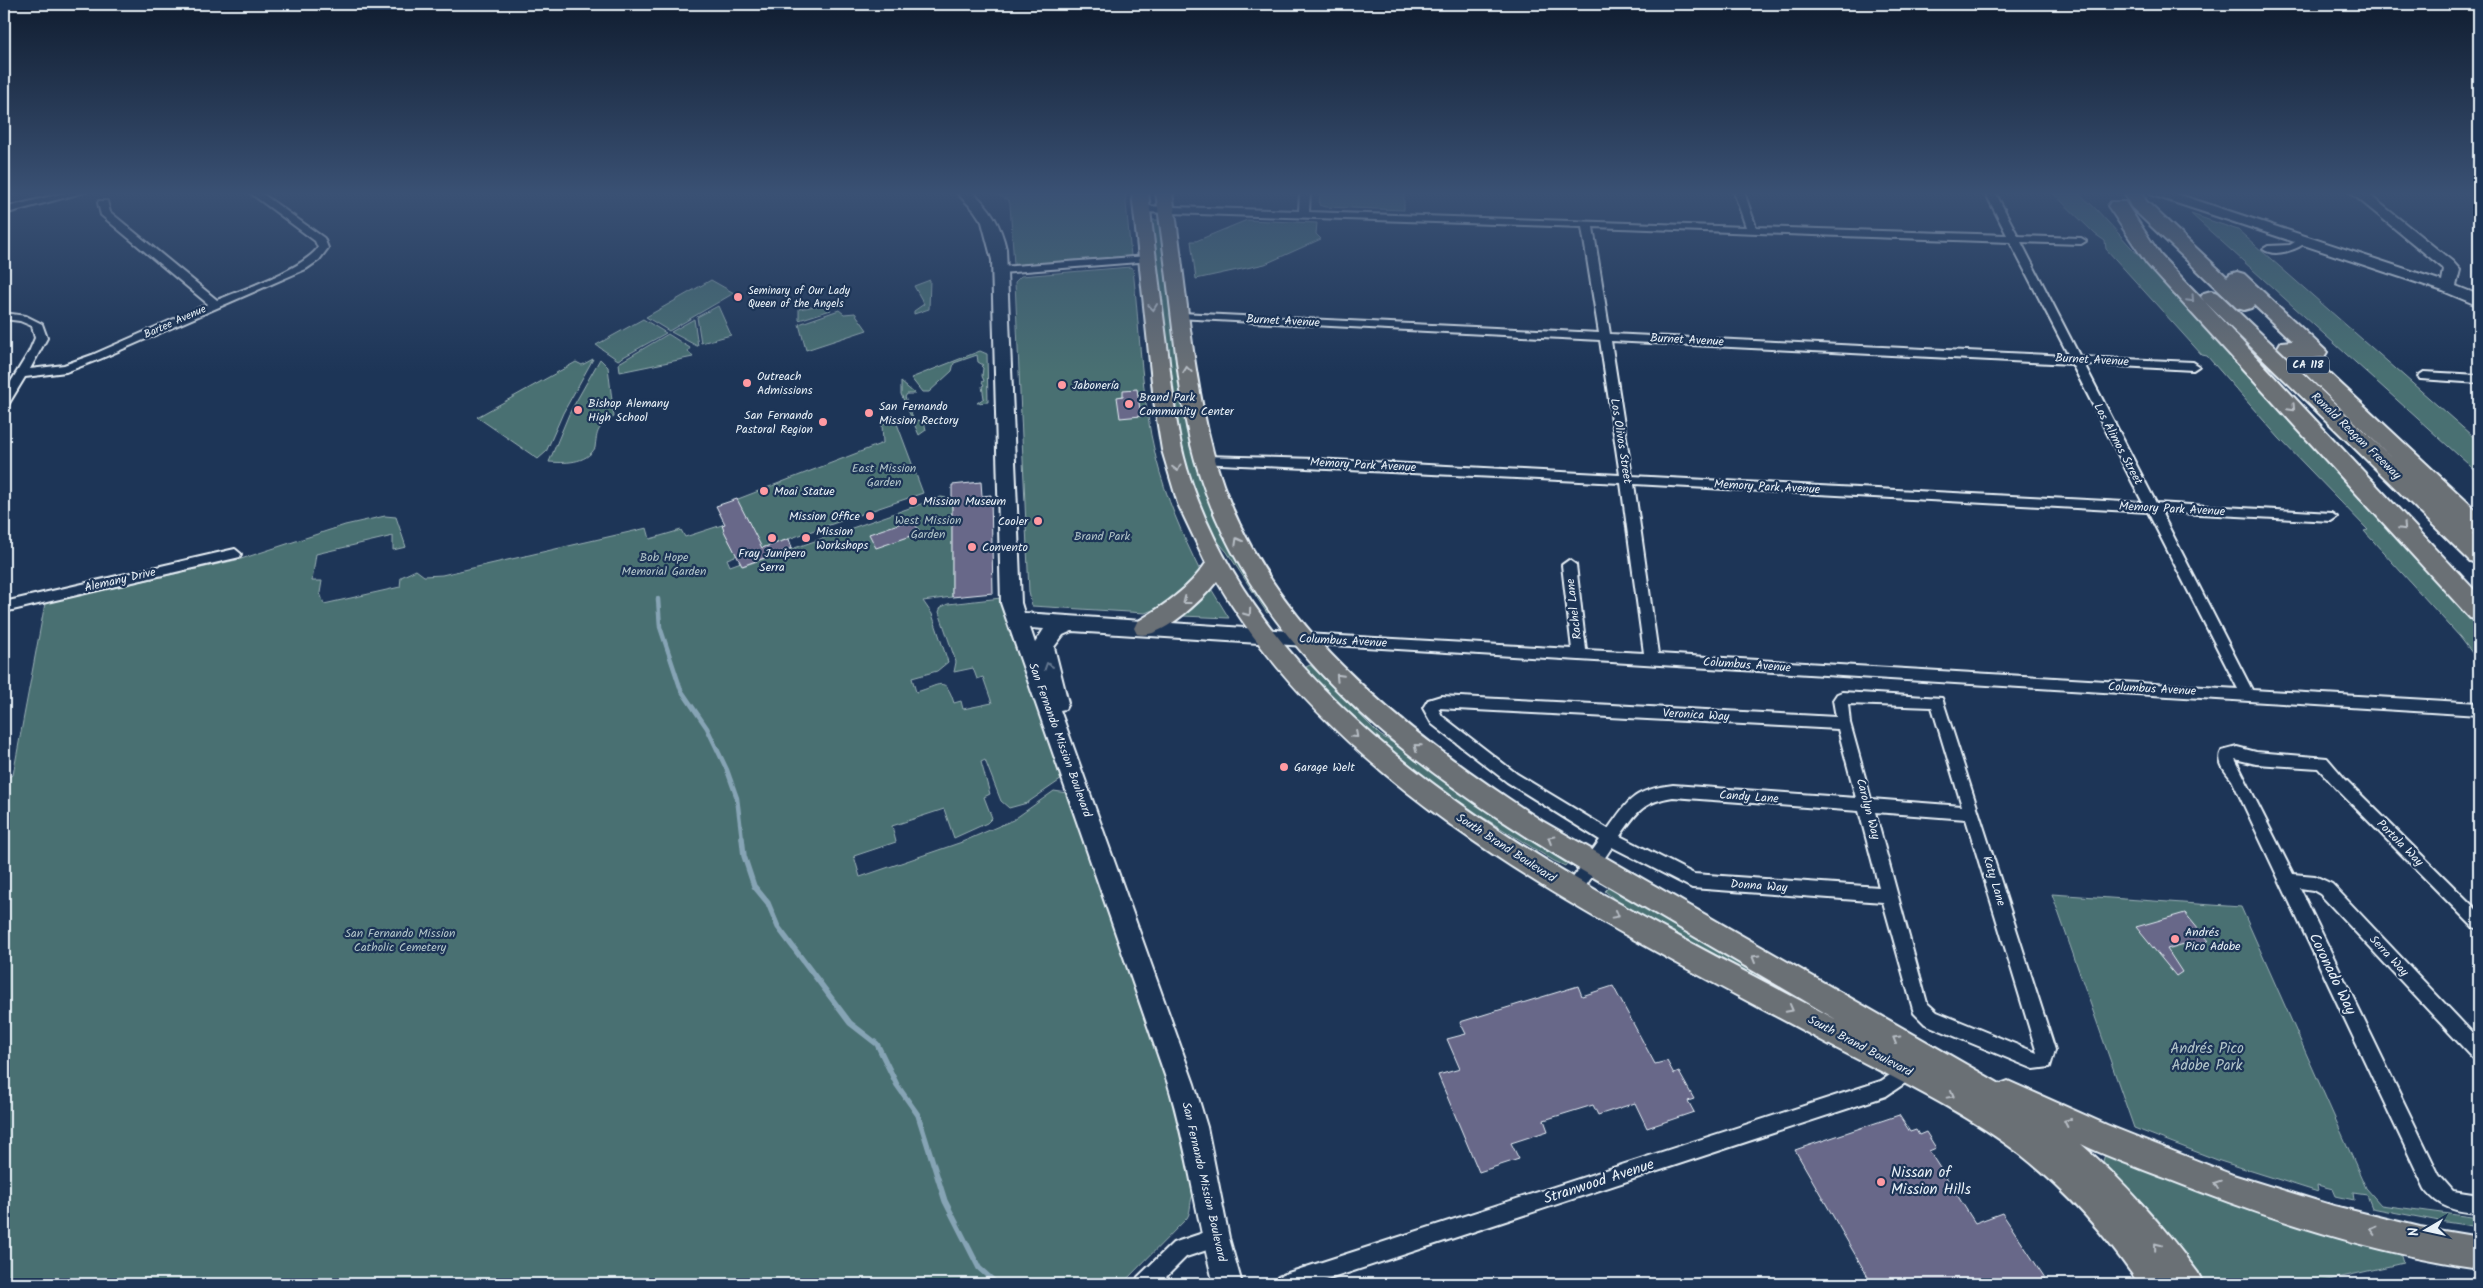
<svg xmlns="http://www.w3.org/2000/svg" width="2483" height="1288" font-family="Kalam,sans-serif">
<style>
.green{fill:#4a6f72;stroke:#99b0b5}
.lines{fill:none;stroke-linecap:round;stroke-linejoin:round}
.stream-far1{stroke:#86a4b5;stroke-width:4.5}
.stream{stroke:#86a4b5;stroke-width:5.5}
.building{fill:#686789;stroke:#e8f1f8}
.minor-casing{stroke:#e8f1f8;stroke-width:4}
.secondary-casing{stroke:#e8f1f8;stroke-width:4}
.primary-casing{stroke:#e8f1f8;stroke-width:4}
.motorway-casing{stroke:#e8f1f8;stroke-width:4}
.minor{fill:#1d3557;fill-rule:evenodd}
.secondary{fill:#1d3557;fill-rule:evenodd}
.primary{fill:#6b6f75;fill-rule:evenodd}
.motorway{fill:#6b6f75;fill-rule:evenodd}
.oneway{stroke:#b6bdc4}
.oneway2{stroke:#64778f}
.poi-dot{fill:#ff9aa2;stroke:#1d3557;stroke-width:2}
.labels{text-anchor:middle;dominant-baseline:central;stroke-width:4.5;stroke-linejoin:round;paint-order:stroke}
.far-poi-label{font-size:11px;fill:#e8f1f8;stroke:#1d3557;text-anchor:start}
.far-street-label{font-size:11px;fill:#e8f1f8;stroke:#1d3557}
.shield{fill:#1d3557;stroke:#abb9c8;stroke-width:1}
.shield-label{font-size:11px;font-weight:bold;fill:#e8f1f8}
.street-label{font-size:12px;fill:#e8f1f8;stroke:#1d3557}
.poi-label{font-size:12px;fill:#e8f1f8;stroke:#1d3557;text-anchor:start}
.park-label{font-size:12px;fill:#b1c4c9;stroke:#1d3557}
.near-street-label{font-size:15px;fill:#e8f1f8;stroke:#1d3557}
.near-park-label{font-size:15px;fill:#b1c4c9;stroke:#1d3557}
.near-poi-label{font-size:15px;fill:#e8f1f8;stroke:#1d3557;text-anchor:start}
</style>
<rect width="100%" height="100%" fill="#1d3557"/>
<filter id="ink" filterUnits="userSpaceOnUse"><feTurbulence type="fractalNoise" baseFrequency=".02" numOctaves="2"/><feDisplacementMap in="SourceGraphic" scale="10" xChannelSelector="R" yChannelSelector="G"/><feConvolveMatrix kernelMatrix="1 2 1 2 8 2 1 2 1" color-interpolation-filters="sRGB"/></filter>
<g filter="url(#ink)">
<!-- green -->
<g class="green">
<path d="M992 192H1125L1131 256 1014 265 1010 204 1008 200Z"/>
<path d="M1320 192H1404V210L1325 207 1319 205Z"/>
<path d="M2052 192H2078L2096 209 2443 586 2479 628V662L2460 637 2364 531 2368 530 2279 438 2207 356 2202 355 2106 249 2105 241 2095 234Z"/>
<path d="M2191 214 2238 230 2479 442V474Z"/>
<path d="M1153 220H1161L1183 389 1272 611 1267 613 1227 552 1213 536 1195 498 1176 434 1151 224Z"/>
<path d="M1247 220 1317 223 1316 234 1321 239 1265 264 1196 279 1191 241H1196Z"/>
<path d="M1130 267 1133 269C1140 331 1141 397 1156 458 1166 498 1182 534 1200 571 1188 591 1168 605 1145 613L1032 606 1029 592 1015 282 1021 276Z"/>
<path d="M711 280 734 293 669 331 646 317Z"/>
<path d="M930 280 929 309 914 314V311L924 304 914 286Z"/>
<path d="M826 304 831 310 799 320V309Z"/>
<path d="M718 306 731 335 701 343 697 317Z"/>
<path d="M839 310 844 314 855 313 867 330 806 350 799 324Z"/>
<path d="M643 319 666 333 618 360 596 345Z"/>
<path d="M694 319 698 346H697L671 332Z"/>
<path d="M668 334 690 348 688 351 693 357 620 372 619 363Z"/>
<path d="M980 351 987 354 988 402 977 403 984 398 982 386 984 385 982 382 984 381 982 376 983 368 981 366 983 365 978 362 977 355 954 363 952 371 929 392H922L911 378Z"/>
<path d="M593 359 563 413 546 452 538 459 477 417 576 362 582 365Z"/>
<path d="M600 359 608 367 614 417C597 427 597 431 595 448 586 464 564 463 549 462L569 414Z"/>
<path d="M901 382 915 394H907L905 397 914 420 924 421 926 430 919 435 901 394Z"/>
<path d="M896 421 923 493 759 549 745 519 747 518H745L737 501 738 499 883 443 882 424Z"/>
<path d="M941 497 952 499V597L923 601 932 614 948 662 937 671 912 678 916 692C940 686 945 674 954 703L961 701 963 709 992 703 983 677 977 679 973 668 954 672 956 662 939 612 941 607 948 604 1001 598 1009 628 1062 779 1027 803 1009 808 1001 801 985 760 981 762 990 794 984 797 992 818 987 823 954 838 944 809 892 826 896 842 854 856 860 877 962 842 1013 820 1054 791 1067 793 1167 1081 1189 1166 1194 1193C1189 1201 1192 1210 1187 1218L1122 1284H4V778L13 775 45 603 241 559 345 525 385 516 396 517 406 547 393 550V536L316 554 312 581H322L320 593 324 604 400 587 401 577 416 570 424 576 442 575 647 528 650 539 681 530 685 537 722 525 730 543 734 546 732 547 736 550 734 552 736 551 738 555 727 559 730 566 741 562 743 566Z"/>
<path d="M1210 587 1229 618 1182 616 1181 611Z"/>
<path d="M1310 665 1380 735 1414 756 1568 862 1565 866 1554 861 1486 819 1464 811 1390 754 1307 671 1306 667Z"/>
<path d="M1610 886 1819 1006 1816 1013 1626 909 1605 891Z"/>
<path d="M2052 894 2241 907 2366 1188 2381 1205 2479 1218V1227L2439 1221 2372 1208 2367 1195 2353 1193 2354 1200 2336 1196 2333 1189 2317 1185 2318 1192 2220 1161 2134 1128Z"/>
<path d="M2106 1151 2399 1250 2403 1263 2311 1284H2207L2156 1217 2103 1161Z"/>
</g>
<g class="lines">
<!-- stream-far1 -->
<path class="stream-far1" d="M658 599 660 627 681 690 707 728 727 770 737 798 742 839"/>
<!-- stream -->
<path class="stream" d="M742 838 744 856 754 886 768 903 778 927 850 1023 877 1044 897 1085 918 1115 945 1201 979 1268 997 1284"/>
</g>
<!-- building -->
<g class="building">
<path d="M1137 389 1141 416 1120 418 1117 397 1123 396V390Z"/>
<path d="M981 482 982 496 991 495 993 593 952 597V485Z"/>
<path d="M737 499 762 548 789 539 792 548 742 566 724 531 722 525 725 524 716 506Z"/>
<path d="M913 519 920 533 876 548 869 534Z"/>
<path d="M2185 913 2208 941 2194 945 2191 942 2167 949 2182 972 2176 976 2136 927Z"/>
<path d="M1578 986 1582 996 1613 986 1655 1064 1667 1061 1674 1074 1679 1072 1694 1099 1688 1101 1694 1112 1647 1128 1635 1103 1598 1115 1593 1105 1544 1120 1548 1131 1511 1143 1519 1159 1479 1172 1438 1075 1460 1069 1447 1039 1466 1034 1460 1022Z"/>
<path d="M1899 1115 1910 1132 1916 1130 1919 1135 1926 1132 1936 1148 1929 1151 1975 1223 2002 1213 2049 1284H1872L1795 1150Z"/>
</g>
<g class="lines">
<!-- minor casing -->
<g class="minor-casing">
<g id="minor">
<path d="M68 192H85L4 214V208Z"/>
<path d="M249 192H260L324 238 328 248 319 260 306 269 100 359 66 372 25 377 8 405 4 406V393L29 352 35 338 32 326 20 321 4 319V313L26 316 42 324 47 338 30 369 64 365 92 355 208 304 101 215 98 203 99 201H107L110 212 217 300C246 288 299 271 318 248L315 241Z"/>
<path d="M1300 192H1310L1309 212 1746 227 1734 192H1744L1756 227 2007 235 1985 192H1995L2018 236 2081 238 2086 241 2081 244 2021 242 2080 357 2193 362 2199 366 2193 370 2084 364 2156 503 2331 513 2337 517 2331 521 2161 512 2252 690 2479 703V715L1300 643 1298 639 1300 635 1305 634 1572 649 1562 565 1569 560 1576 565 1586 650 1644 653 1621 483 1200 463 1198 460 1200 457 1204 456 1315 459 1620 475 1600 340 1177 318 1176 316 1181 313 1599 333 1582 227 1142 212 1137 209 1142 206 1299 211ZM1593 227 2010 242 2069 356 1610 334ZM1611 341 2072 364 2143 503 1632 476ZM1634 484 2148 512 2238 689 1658 654Z"/>
<path d="M2303 237 2308 240C2299 250 2274 258 2263 249L2268 246 2290 245Z"/>
<path d="M1147 256 1151 257V261L1001 273 996 270 1001 267Z"/>
<path d="M2424 372 2479 375V383L2420 379 2418 376Z"/>
<path d="M235 549 241 554 240 557 4 612V602Z"/>
<path d="M1842 692 1942 698 2055 1050 2050 1067 2034 1069 1925 1024 1914 1013 1883 902 1692 888 1612 847 1579 896 1573 898 1567 896 1565 891 1567 886 1600 840 1507 782 1432 724 1423 708 1428 700 1441 696 1836 717 1833 700 1837 694ZM1848 704 1932 707 1962 806 1871 799 1850 723ZM1438 708 1838 729 1856 798 1673 785C1634 790 1630 798 1608 829L1517 774 1442 716ZM1673 797 1859 811 1879 887 1694 874 1620 836C1637 812 1642 802 1673 797ZM1875 812 1966 819 2037 1053 1937 1012 1927 1003Z"/>
<path d="M2237 747 2256 752 2327 758 2345 779 2479 912V929L2473 927 2335 787 2318 768 2256 764 2235 759 2293 874 2315 876 2332 884 2479 1040V1060L2473 1058 2320 894 2313 890 2300 888 2439 1175 2453 1191 2479 1195V1213C2457 1212 2439 1208 2425 1189L2232 780C2226 772 2216 762 2222 751Z"/>
<path d="M1908 1063 1914 1065 1917 1071 1914 1077 1886 1096 1314 1284H1275L1278 1277 1285 1274 1881 1081Z"/>
<path d="M1215 1229 1222 1231 1224 1238 1222 1245 1186 1257 1159 1284H1135L1138 1277 1173 1243Z"/>
</g>
</g>
<!-- secondary casing -->
<g class="secondary-casing">
<g id="secondary">
<path d="M956 192H972C991 207 1001 226 1006 249L1021 603 1024 613 1305 632 1312 634 1315 639 1312 644 1305 646 1072 631 1063 635 1054 647 1068 703 1065 709 1060 710 1194 1084 1207 1127 1229 1238 1242 1284H1214C1196 1218 1188 1150 1168 1084L1001 603 992 260 982 222 974 210ZM1030 628 1044 629 1035 643Z"/>
<path d="M2150 192H2171L2442 281 2444 270 2443 268 2350 192H2366L2453 262 2460 270 2456 286 2479 295V306L2443 291 2152 195Z"/>
</g>
</g>
<!-- primary casing -->
<g class="primary-casing">
<path id="primary" d="M1132 192H1148C1154 246 1161 300 1168 353 1173 397 1177 442 1192 484 1283 748 1607 898 1837 1020 1770 980 1701 941 1634 901 1459 800 1266 678 1200 476 1184 429 1179 378 1173 329 1168 283 1162 238 1156 192H1172C1185 277 1191 369 1213 452 1257 620 1403 730 1542 821L2000 1084 2008 1081 2107 1125 2233 1175 2334 1206 2420 1227 2479 1237V1268C2372 1253 2266 1218 2165 1178 2137 1167 2108 1157 2081 1144 2125 1182 2163 1226 2198 1273L2203 1284H2139C2106 1235 2067 1191 2020 1154 1957 1106 1884 1074 1815 1037 1601 922 1344 799 1217 581 1203 599 1160 641 1137 634L1134 628 1137 622C1163 606 1189 589 1206 563L1178 504 1162 450 1154 401Z"/>
</g>
<!-- motorway casing -->
<g class="motorway-casing">
<path id="motorway" d="M2124 192H2142L2146 201 2227 277 2230 274 2237 272 2244 274 2327 352 2324 357 2313 358 2479 513V535L2472 533 2479 541V564L2470 561 2205 302 2479 595V620L2470 618 2147 264 2108 206 2111 202H2125L2161 256 2204 301 2201 297 2204 293 2211 291 2218 293 2391 457 2278 347 2281 342 2292 341 2254 305 2251 308 2244 310 2237 308 2131 207Z"/>
</g>
<!-- minor -->
<use href="#minor" class="minor"/>
<!-- secondary -->
<use href="#secondary" class="secondary"/>
<!-- primary -->
<use href="#primary" class="primary"/>
<!-- motorway -->
<use href="#motorway" class="motorway"/>
</g>
<!-- one-way arrows -->
<defs><path id="oneway-chevron" d="M-2-3.5L2.5 0L-2 3.5" fill="none" stroke-width="1.6" stroke-linecap="round" stroke-linejoin="round" transform="scale(1.25)"/></defs>
<g class="oneway">
<use href="#oneway-chevron" transform="translate(2191 299) rotate(47)"/>
<use href="#oneway-chevron" transform="translate(1153 307) rotate(83)"/>
<use href="#oneway-chevron" transform="translate(1187 370) rotate(-97)"/>
<use href="#oneway-chevron" transform="translate(2292 408) rotate(47)"/>
<use href="#oneway-chevron" transform="translate(1177 468) rotate(75)"/>
<use href="#oneway-chevron" transform="translate(2403 527) rotate(47)"/>
<use href="#oneway-chevron" transform="translate(1238 541) rotate(-119)"/>
<use href="#oneway-chevron" transform="translate(1186 601) rotate(142)"/>
<use href="#oneway-chevron" transform="translate(1248 613) rotate(55)"/>
<use href="#oneway-chevron" transform="translate(1339 677) rotate(-134)"/>
<use href="#oneway-chevron" transform="translate(1355 735) rotate(42)"/>
<use href="#oneway-chevron" transform="translate(1417 747) rotate(-141)"/>
<use href="#oneway-chevron" transform="translate(1551 839) rotate(-149)"/>
<use href="#oneway-chevron" transform="translate(1616 915) rotate(29)"/>
<use href="#oneway-chevron" transform="translate(1755 958) rotate(-150)"/>
<use href="#oneway-chevron" transform="translate(1790 1009) rotate(28)"/>
<use href="#oneway-chevron" transform="translate(1896 1039) rotate(-150)"/>
<use href="#oneway-chevron" transform="translate(1951 1095) rotate(29)"/>
<use href="#oneway-chevron" transform="translate(2067 1122) rotate(-155)"/>
<use href="#oneway-chevron" transform="translate(2217 1184) rotate(-161)"/>
<use href="#oneway-chevron" transform="translate(2373 1230) rotate(-166)"/>
<use href="#oneway-chevron" transform="translate(2157 1246) rotate(-129)"/>
</g>
<use class="oneway2" href="#oneway-chevron" transform="translate(1048 666) rotate(-109)"/>
</g>
<!-- sky -->
<linearGradient id="sky" x2="0" y2="1"><stop stop-color="#101d30"/><stop offset="0.52" stop-color="#3a5174"/><stop offset="1" stop-color="#3a5174" stop-opacity="0"/></linearGradient>
<rect width="2483" height="372" fill="url(#sky)"/>
<!-- markers -->
<g class="poi-dot">
<circle cx="738" cy="297" r="5"/>
<circle cx="747" cy="383" r="5"/>
<circle cx="1062" cy="385" r="5"/>
<circle cx="1129" cy="404" r="5"/>
<circle cx="578" cy="410" r="5"/>
<circle cx="869" cy="413" r="5"/>
<circle cx="823" cy="422" r="5"/>
<circle cx="764" cy="491" r="5"/>
<circle cx="913" cy="501" r="5"/>
<circle cx="870" cy="516" r="5"/>
<circle cx="1038" cy="521" r="5"/>
<circle cx="772" cy="538" r="5"/>
<circle cx="806" cy="538" r="5"/>
<circle cx="972" cy="547" r="5"/>
<circle cx="1284" cy="767" r="5"/>
<circle cx="2175" cy="939" r="5"/>
<circle cx="1881" cy="1182" r="5"/>
</g>
<g class="labels">
<!-- far-poi labels -->
<g class="far-poi-label">
<text x="748" y="291">Seminary of Our Lady<tspan x="748" dy="13">Queen of the Angels</tspan></text>
</g>
<!-- far-street labels -->
<g class="far-street-label">
<text transform="translate(175 322) rotate(-24)">Bartee Avenue</text>
</g>
<!-- shield labels -->
<rect class="shield" x="2287" y="356.5" width="42" height="17" rx="4"/>
<g class="shield-label">
<text x="2308" y="365">CA 118</text>
</g>
<!-- street labels -->
<g class="street-label">
<text transform="translate(1283 321) rotate(3)">Burnet Avenue</text>
<text transform="translate(1687 340) rotate(3)">Burnet Avenue</text>
<text transform="translate(2092 360) rotate(3)">Burnet Avenue</text>
<text transform="translate(2356 436) rotate(44)">Ronald Reagan Freeway</text>
<text transform="translate(1621 441) rotate(81)">Los Olivos Street</text>
<text transform="translate(2118 444) rotate(62)">Los Alimos Street</text>
<text transform="translate(1363 465) rotate(3)">Memory Park Avenue</text>
<text transform="translate(1767 487) rotate(3)">Memory Park Avenue</text>
<text transform="translate(2172 509) rotate(3)">Memory Park Avenue</text>
<text transform="translate(120 580) rotate(-13)">Alemany Drive</text>
<text transform="translate(1574 609) rotate(-97)">Rachel Lane</text>
<text transform="translate(1343 641) rotate(3)">Columbus Avenue</text>
<text transform="translate(1747 665) rotate(4)">Columbus Avenue</text>
<text transform="translate(2152 689) rotate(3)">Columbus Avenue</text>
<text transform="translate(1696 715) rotate(3)">Veronica Way</text>
<text transform="translate(1060 740) rotate(70)">San Fernando Mission Boulevard</text>
<text transform="translate(1749 797) rotate(4)">Candy Lane</text>
<text transform="translate(1868 809) rotate(75)">Carolyn Way</text>
<text transform="translate(2400 843) rotate(45)">Portola Way</text>
<text transform="translate(1506 848) rotate(33)">South Brand Boulevard</text>
<text transform="translate(1994 881) rotate(73)">Katy Lane</text>
<text transform="translate(1759 886) rotate(4)">Donna Way</text>
<text transform="translate(2389 956) rotate(47)">Serra Way</text>
<text transform="translate(1860 1046) rotate(28)">South Brand Boulevard</text>
<text transform="translate(1204 1182) rotate(77)">San Fernando Mission Boulevard</text>
</g>
<!-- poi labels -->
<g class="poi-label">
<text x="757" y="376">Outreach<tspan x="757" dy="14">Admissions</tspan></text>
<text x="1072" y="385">Jabonería</text>
<text x="1139" y="397">Brand Park<tspan x="1139" dy="14">Community Center</tspan></text>
<text x="588" y="403">Bishop Alemany<tspan x="588" dy="14">High School</tspan></text>
<text x="879" y="406">San Fernando<tspan x="879" dy="14">Mission Rectory</tspan></text>
<text x="813" y="415" text-anchor="end">San Fernando<tspan x="813" dy="14">Pastoral Region</tspan></text>
<text x="774" y="491">Moai Statue</text>
<text x="923" y="501">Mission Museum</text>
<text x="860" y="516" text-anchor="end">Mission Office</text>
<text x="1028" y="521" text-anchor="end">Cooler</text>
<text x="816" y="531">Mission<tspan x="816" dy="14">Workshops</tspan></text>
<text x="982" y="547">Convento</text>
<text x="772" y="553" text-anchor="middle">Fray Junípero<tspan x="772" dy="14">Serra</tspan></text>
<text x="1294" y="767">Garage Welt</text>
<text x="2185" y="932">Andrés<tspan x="2185" dy="14">Pico Adobe</tspan></text>
</g>
<!-- park labels -->
<g class="park-label">
<text x="884" y="468">East Mission<tspan x="884" dy="14">Garden</tspan></text>
<text x="928" y="520">West Mission<tspan x="928" dy="14">Garden</tspan></text>
<text x="1102" y="536">Brand Park</text>
<text x="664" y="557">Bob Hope<tspan x="664" dy="14">Memorial Garden</tspan></text>
<text x="400" y="933">San Fernando Mission<tspan x="400" dy="14">Catholic Cemetery</tspan></text>
</g>
<!-- near-street labels -->
<g class="near-street-label">
<text transform="translate(2332 974) rotate(64)">Coronado Way</text>
<text transform="translate(1599 1182) rotate(-18)">Stranwood Avenue</text>
</g>
<!-- near-park labels -->
<g class="near-park-label">
<text x="2207" y="1049">Andrés Pico<tspan x="2207" dy="17">Adobe Park</tspan></text>
</g>
<!-- near-poi labels -->
<g class="near-poi-label">
<text x="1891" y="1173">Nissan of<tspan x="1891" dy="17">Mission Hills</tspan></text>
</g>
</g>
<!-- margin -->
<rect width="2483" height="1288" fill="none" stroke="#1d3557" stroke-width="20"/>
<rect x="10" y="10" width="2463" height="1268" fill="none" stroke="#e8f1f8" stroke-width="2" filter="url(#ink)"/>
<!-- north arrow -->
<g transform="translate(2426 1230) rotate(261)" stroke="#1d3557" stroke-width="4" paint-order="stroke">
<path d="M0-4L9 19L0 12L-9 19Z" fill="#e8f1f8"/>
<text y="-8" font-size="14" font-weight="bold" text-anchor="middle" fill="#e8f1f8">N</text>
</g>
</svg>
